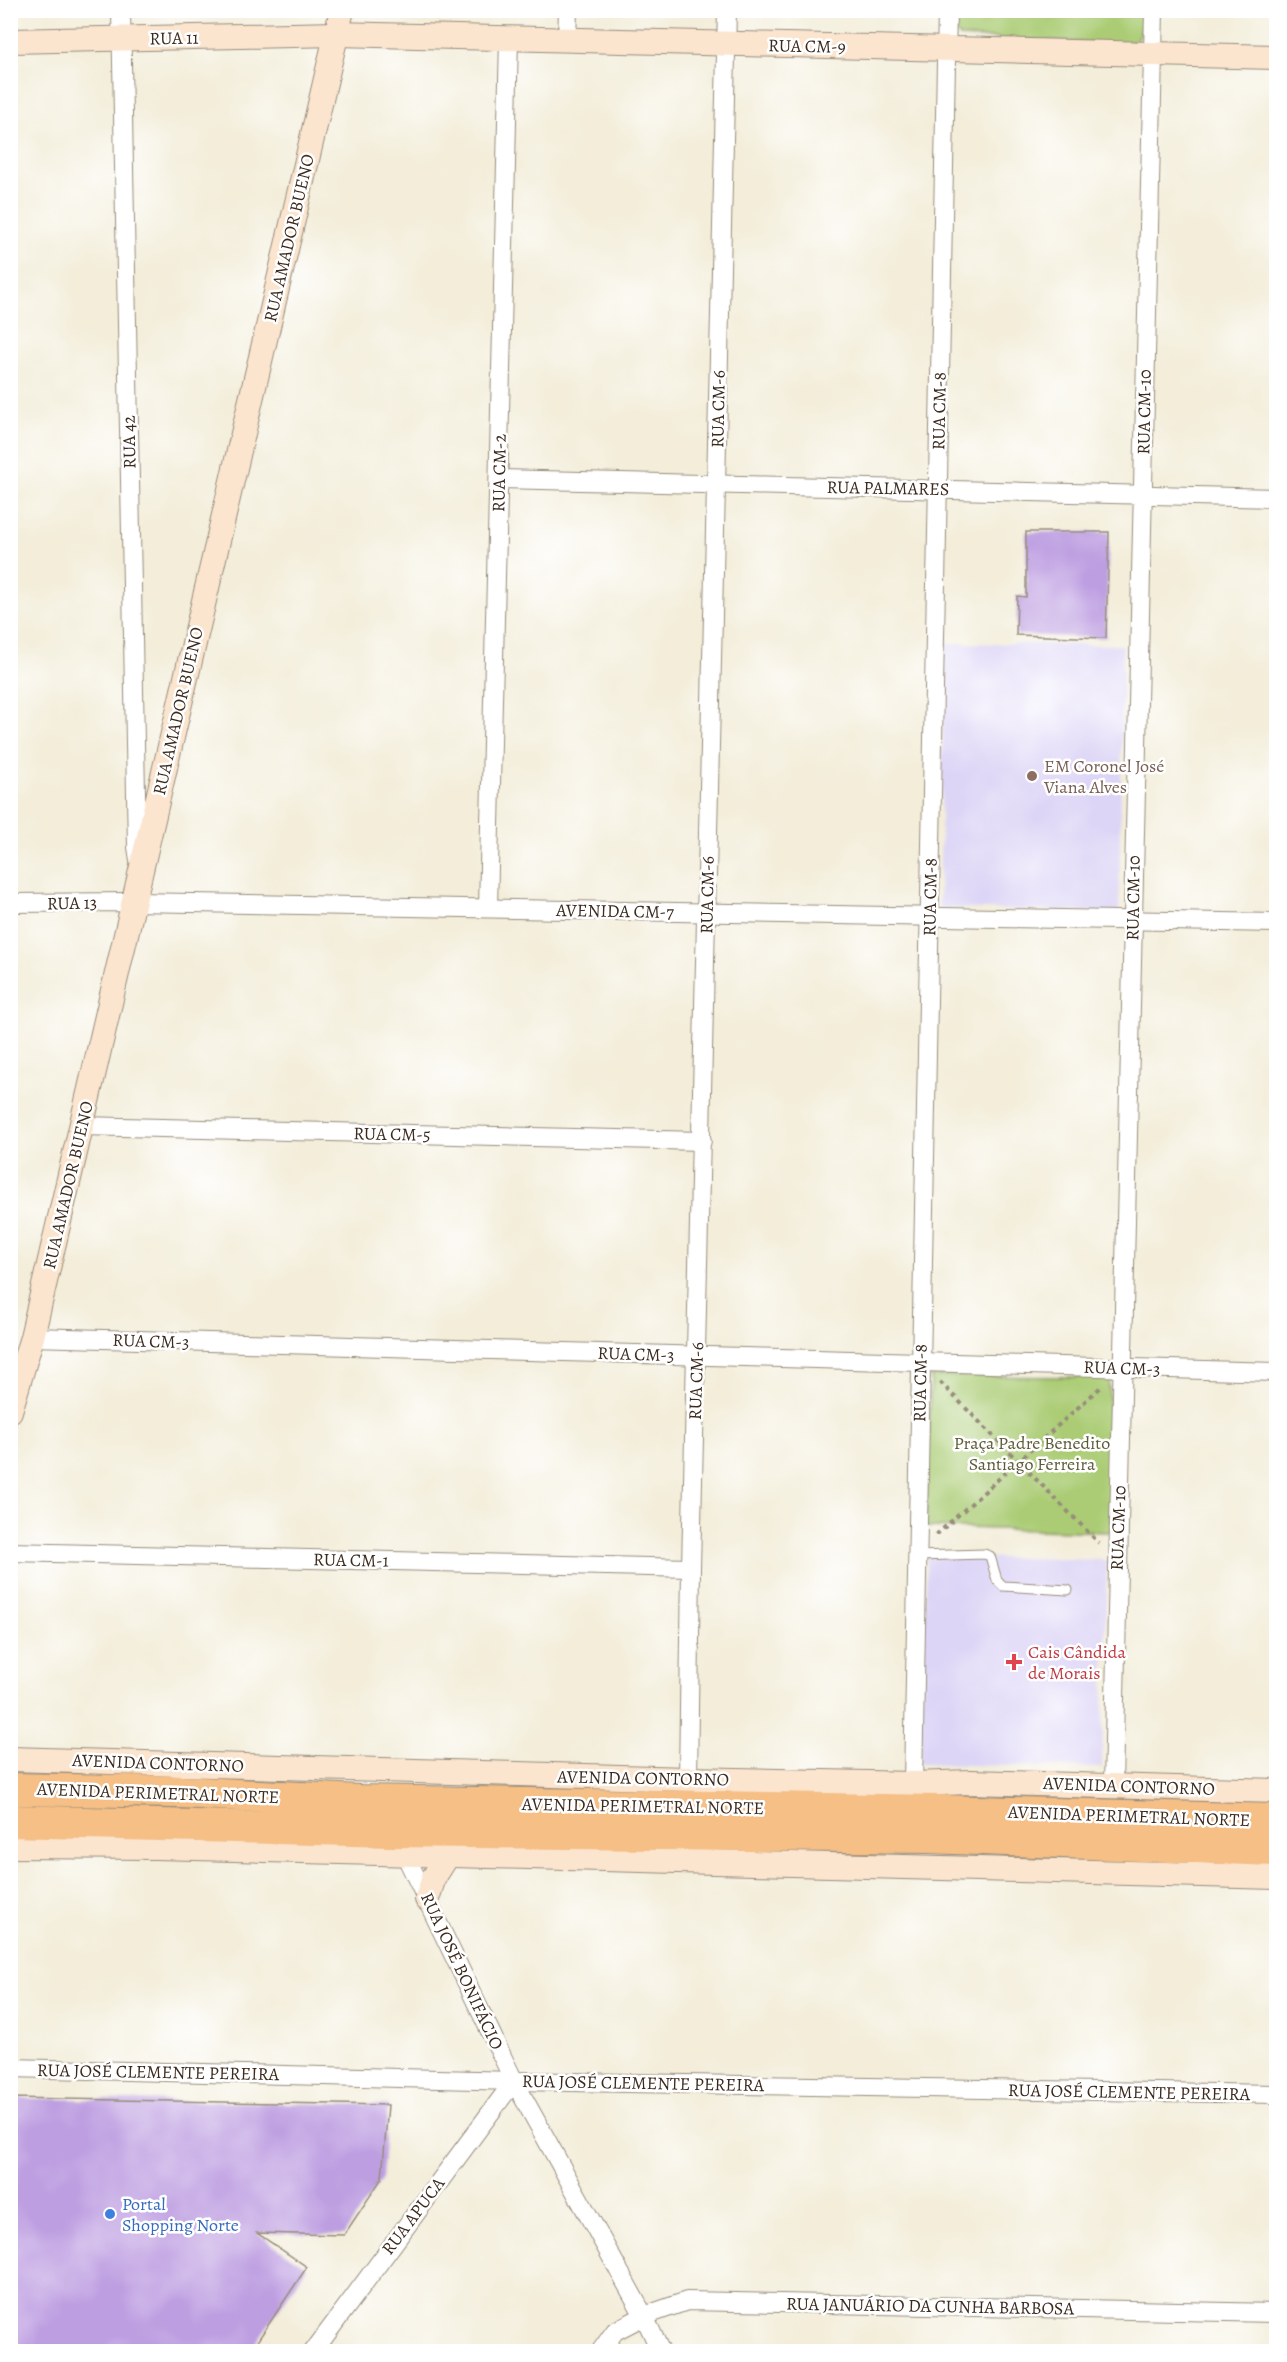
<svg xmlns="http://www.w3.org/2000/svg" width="1287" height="2362" font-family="Alegreya,serif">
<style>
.built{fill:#ddd5f6}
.green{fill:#abcc74;stroke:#737b49;stroke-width:1.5}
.building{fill:#bd9ee1}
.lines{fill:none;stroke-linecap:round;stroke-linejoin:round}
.lane-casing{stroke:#978c7c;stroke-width:11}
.street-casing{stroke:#978c7c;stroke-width:20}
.secondary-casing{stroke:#978c7c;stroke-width:26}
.highway-casing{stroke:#978c7c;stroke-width:34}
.path{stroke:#978c7c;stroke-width:4;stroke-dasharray:4.5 4.5;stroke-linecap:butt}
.lane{stroke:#fff;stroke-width:9}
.street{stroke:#fff;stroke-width:18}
.secondary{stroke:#fbe5cf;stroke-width:24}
.highway{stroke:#f5bf86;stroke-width:32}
.education-dot{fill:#8d6e63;stroke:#fff;stroke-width:2}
.health-dot{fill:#e0444e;stroke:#fff;stroke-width:2}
.shop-dot{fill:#3f7fe0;stroke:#fff;stroke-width:2}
.labels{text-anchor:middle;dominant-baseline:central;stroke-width:5;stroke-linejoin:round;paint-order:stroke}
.street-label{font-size:18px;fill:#3b2a1e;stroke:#fff}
.education-label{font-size:18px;fill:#785e54;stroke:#fff;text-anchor:start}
.park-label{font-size:18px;fill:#5d5b38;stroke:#fff}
.health-label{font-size:18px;fill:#be3a42;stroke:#fff;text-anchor:start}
.shop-label{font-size:18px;fill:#366cbe;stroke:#fff;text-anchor:start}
</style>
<rect width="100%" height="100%" fill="#fff"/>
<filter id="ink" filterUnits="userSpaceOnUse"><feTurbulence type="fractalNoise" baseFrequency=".0167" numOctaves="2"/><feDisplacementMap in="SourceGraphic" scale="12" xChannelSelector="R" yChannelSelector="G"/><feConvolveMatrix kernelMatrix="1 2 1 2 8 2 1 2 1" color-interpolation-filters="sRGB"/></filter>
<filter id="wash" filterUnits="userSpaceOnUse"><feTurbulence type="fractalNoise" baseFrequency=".008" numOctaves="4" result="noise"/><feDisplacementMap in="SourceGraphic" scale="24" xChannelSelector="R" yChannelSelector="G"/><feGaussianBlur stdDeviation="1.35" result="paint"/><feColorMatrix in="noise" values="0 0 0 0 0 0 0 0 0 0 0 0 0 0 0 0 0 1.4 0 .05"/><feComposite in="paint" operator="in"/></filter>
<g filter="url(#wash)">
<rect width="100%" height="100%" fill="#f3edd9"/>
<!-- built -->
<g class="built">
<path d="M945 643 1123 645 1119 912 939 908Z"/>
<path d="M927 1556 1107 1560 1102 1768 920 1764Z"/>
</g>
<!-- green -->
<g class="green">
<path d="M956 11H1143L1142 29 1138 39 1128 44 960 37 956 32Z"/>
<path d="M931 1376 1109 1377 1111 1532 926 1527Z"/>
</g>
<g id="blocks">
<!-- building -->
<g class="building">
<path d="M1026 532H1109L1106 638 1016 635 1017 596 1026 597Z"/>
<path d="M10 2098 388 2105 382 2178 344 2235 257 2233 307 2267 250 2352H10Z"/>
</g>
</g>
</g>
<g filter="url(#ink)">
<use href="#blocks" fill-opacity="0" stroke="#978c7c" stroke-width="1.5"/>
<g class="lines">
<!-- lane casing -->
<g class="lane-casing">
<path id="lane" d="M917 1556 984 1554 990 1556 997 1580 1003 1586 1068 1590"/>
</g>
<!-- street casing -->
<g class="street-casing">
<g id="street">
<path d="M121 10 137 847 139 860"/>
<path d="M567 40 568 10"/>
<path d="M499 479 1276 498"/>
<path d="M10 903 134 902 1276 923"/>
<path d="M488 908 509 39"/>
<path d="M82 1126 702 1141"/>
<path d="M32 1337 1276 1372"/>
<path d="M10 1552 691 1568"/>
<path d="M688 1779 691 1568 727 10"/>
<path d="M913 1784 947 10"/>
<path d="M1113 1785 1154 10"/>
<path d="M400 1844 514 2081 644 2316 661 2352"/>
<path d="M10 2068 514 2081 1276 2094"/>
<path d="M313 2352 514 2081"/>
<path d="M600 2352 615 2331 644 2316 687 2301 1276 2313"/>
</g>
</g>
<!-- secondary casing -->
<g class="secondary-casing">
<g id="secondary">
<path d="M10 41 337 34 1276 57"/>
<path d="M10 1411 32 1337 342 10"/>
<path d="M10 1759 688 1779 913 1784 971 1782 1276 1791"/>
<path d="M10 1846 156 1847 1276 1877"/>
<path d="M427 1899 434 1877 448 1855"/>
</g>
</g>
<!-- highway casing -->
<g class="highway-casing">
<g id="highway">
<path d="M10 1789 180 1792 360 1801 939 1811 1276 1820"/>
<path d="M10 1821 391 1831 928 1837 1276 1850"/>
</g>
</g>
<!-- path -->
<g class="path">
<path d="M940 1382 1099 1543"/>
<path d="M936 1535 1102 1386"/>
</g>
<!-- lane -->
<use href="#lane" class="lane"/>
<!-- street -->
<use href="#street" class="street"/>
<!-- secondary -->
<use href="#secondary" class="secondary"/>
<!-- highway -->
<use href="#highway" class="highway"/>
</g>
</g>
<!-- markers -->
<circle class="education-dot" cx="1032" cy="776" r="6"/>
<path class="health-dot" d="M1011 1653h6v6h6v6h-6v6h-6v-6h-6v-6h6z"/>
<circle class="shop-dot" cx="110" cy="2214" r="6"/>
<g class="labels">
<!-- street labels -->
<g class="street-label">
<text transform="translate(174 38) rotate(-1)">RUA 11</text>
<text transform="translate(807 46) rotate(1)">RUA CM-9</text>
<text transform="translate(289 238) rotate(-77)">RUA AMADOR BUENO</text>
<text transform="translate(718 409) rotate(-89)">RUA CM-6</text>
<text transform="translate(939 411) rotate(-89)">RUA CM-8</text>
<text transform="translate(1144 412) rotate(-89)">RUA CM-10</text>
<text transform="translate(129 442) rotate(-91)">RUA 42</text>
<text transform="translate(499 473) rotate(-89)">RUA CM-2</text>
<text transform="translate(888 488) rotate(1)">RUA PALMARES</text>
<text transform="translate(178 711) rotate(-77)">RUA AMADOR BUENO</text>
<text transform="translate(707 895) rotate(-89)">RUA CM-6</text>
<text transform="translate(930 897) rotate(-89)">RUA CM-8</text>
<text transform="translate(1133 898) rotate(-89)">RUA CM-10</text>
<text transform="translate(72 903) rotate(-1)">RUA 13</text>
<text transform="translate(615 911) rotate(1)">AVENIDA CM-7</text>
<text transform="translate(392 1134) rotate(1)">RUA CM-5</text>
<text transform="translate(68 1185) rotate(-77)">RUA AMADOR BUENO</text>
<text transform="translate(151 1341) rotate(2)">RUA CM-3</text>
<text transform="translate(636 1354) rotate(2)">RUA CM-3</text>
<text transform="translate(1122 1368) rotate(2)">RUA CM-3</text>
<text transform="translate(696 1381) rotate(-88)">RUA CM-6</text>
<text transform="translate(920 1383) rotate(-89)">RUA CM-8</text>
<text transform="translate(1118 1528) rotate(-88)">RUA CM-10</text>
<text transform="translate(351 1560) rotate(1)">RUA CM-1</text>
<text transform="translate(158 1763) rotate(2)">AVENIDA CONTORNO</text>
<text transform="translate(643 1778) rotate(1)">AVENIDA CONTORNO</text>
<text transform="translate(1129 1786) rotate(2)">AVENIDA CONTORNO</text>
<text transform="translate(158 1793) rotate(2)">AVENIDA PERIMETRAL NORTE</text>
<text transform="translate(643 1806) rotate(1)">AVENIDA PERIMETRAL NORTE</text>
<text transform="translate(1129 1816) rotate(2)">AVENIDA PERIMETRAL NORTE</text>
<text transform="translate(462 1971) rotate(65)">RUA JOSÉ BONIFÁCIO</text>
<text transform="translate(158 2072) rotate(1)">RUA JOSÉ CLEMENTE PEREIRA</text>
<text transform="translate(643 2083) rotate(1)">RUA JOSÉ CLEMENTE PEREIRA</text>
<text transform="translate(1129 2092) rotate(1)">RUA JOSÉ CLEMENTE PEREIRA</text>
<text transform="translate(413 2216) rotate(-53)">RUA APUCA</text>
<text transform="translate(930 2306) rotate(1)">RUA JANUÁRIO DA CUNHA BARBOSA</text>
</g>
<!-- education labels -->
<g class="education-label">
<text x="1044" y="766">EM Coronel José<tspan x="1044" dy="21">Viana Alves</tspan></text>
</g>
<!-- park labels -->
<g class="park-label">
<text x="1032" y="1443">Praça Padre Benedito<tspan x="1032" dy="21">Santiago Ferreira</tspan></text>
</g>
<!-- health labels -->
<g class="health-label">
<text x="1028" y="1652">Cais Cândida<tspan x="1028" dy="21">de Morais</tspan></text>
</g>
<!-- shop labels -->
<g class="shop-label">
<text x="122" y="2204">Portal<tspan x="122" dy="21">Shopping Norte</tspan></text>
</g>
</g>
<!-- margin -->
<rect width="1287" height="2362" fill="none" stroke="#fff" stroke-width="36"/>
</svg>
